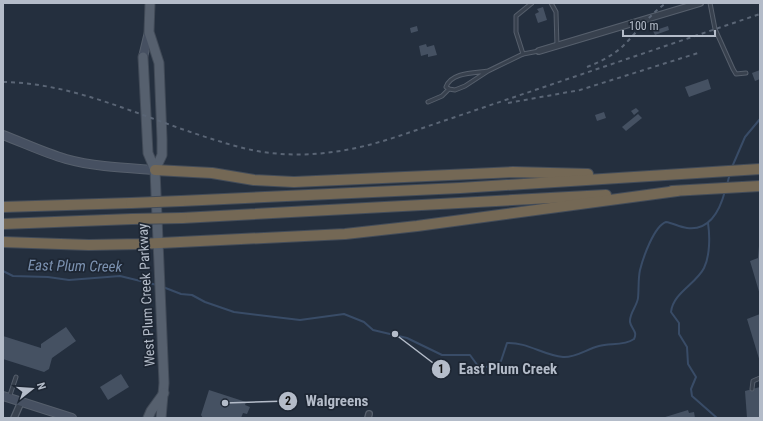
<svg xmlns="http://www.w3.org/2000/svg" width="763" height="421" font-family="'Roboto Condensed',sans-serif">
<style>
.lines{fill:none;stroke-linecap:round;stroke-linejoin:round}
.stream{stroke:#394c67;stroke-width:2}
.building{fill:#455162}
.lane-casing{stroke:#565f6c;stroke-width:5}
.street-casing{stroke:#565f6c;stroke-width:8}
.secondary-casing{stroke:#565f6c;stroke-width:10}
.primary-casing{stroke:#414a57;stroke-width:11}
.highway-casing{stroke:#434c59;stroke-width:12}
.lane{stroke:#38414e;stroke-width:3}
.street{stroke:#38414e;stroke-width:5.5}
.secondary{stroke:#465061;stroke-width:8}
.primary{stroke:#56606e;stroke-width:9}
.highway{stroke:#746855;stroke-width:10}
.rail{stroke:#5a6575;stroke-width:2;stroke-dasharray:4 4;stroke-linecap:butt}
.highway-bridge-casing{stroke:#434c59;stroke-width:12;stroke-linecap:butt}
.highway-bridge{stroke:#746855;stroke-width:10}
.labels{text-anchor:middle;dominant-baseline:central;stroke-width:3.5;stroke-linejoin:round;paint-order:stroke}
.street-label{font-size:14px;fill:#b4bcc9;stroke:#1d2633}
.water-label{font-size:15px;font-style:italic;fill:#7c92b1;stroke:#1d2633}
.leader{fill:none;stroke:#b4bcc9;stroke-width:1.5}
.callout-dot{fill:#b4bcc9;stroke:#1d2633;stroke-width:1.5}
.mark-label{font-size:12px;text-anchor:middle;font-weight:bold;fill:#111}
.callout-label{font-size:15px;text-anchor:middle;font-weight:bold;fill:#b4bcc9;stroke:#1d2633;stroke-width:3.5;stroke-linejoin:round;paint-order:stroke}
</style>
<rect width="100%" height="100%" fill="#242f3e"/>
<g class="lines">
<!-- stream -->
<g class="stream">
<path d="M732 167 745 137 760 119"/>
<path d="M727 185 730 173"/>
<path d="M708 223C710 236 710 256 704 268 696 284 673 293 671 312L679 323V334L687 347 688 364 696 377 691 389 692 396 717 418"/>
<path d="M3 271 13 276 48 277 69 280 120 276 157 285"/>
<path d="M163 287 181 294 192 295 205 302 234 312 300 320 344 314 364 322 373 330 407 338 442 355H470L478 366 482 368 494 365 501 361 507 343C527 342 543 355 563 357 575 358 587 349 599 346 610 343 624 346 634 339 638 331 631 329 630 322 629 314 637 306 638 298 639 289 638 279 640 270 643 258 654 226 666 222 673 223 679 227 687 228 710 231 720 210 725 191"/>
</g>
</g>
<!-- building -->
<g class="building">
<path d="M543 7 547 20 538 23 535 14 539 12 537 9Z"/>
<path d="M417 26 418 31 411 33 410 28Z"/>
<path d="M668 26 669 30 655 35 653 31Z"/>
<path d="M426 44 427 47 434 45 437 55 428 57V54L421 56 419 46Z"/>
<path d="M760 70V79L755 81 752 73Z"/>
<path d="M708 79 711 89 689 97 685 87Z"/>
<path d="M636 108 639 111 634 115 631 111Z"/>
<path d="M604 112 606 118 597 121 595 115Z"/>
<path d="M638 114 642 118 626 131 622 127Z"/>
<path d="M759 246H760V295L750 261 758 258Z"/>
<path d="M760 314V362L747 319Z"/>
<path d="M66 327 76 341 52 358 49 369 44 372 3 359V336L41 348V344Z"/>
<path d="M121 374 129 387 108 400 100 387Z"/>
<path d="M760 387V418H747L745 391Z"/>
<path d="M209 390 246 402 245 405 250 407 247 414 243 413 241 418H203L201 415Z"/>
<path d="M688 410 689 413 694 412 695 418H662Z"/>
</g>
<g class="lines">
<!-- lane casing -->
<g class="lane-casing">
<g id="lane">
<path d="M532 3 516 16V32L523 54 539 51"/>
<path d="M551 3 556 12 557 46"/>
<path d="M710 3 715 29 733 69 736 74 746 73"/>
<path d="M488 71C475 73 451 72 446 87L449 89 455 90 465 86 488 71 523 54"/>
<path d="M428 102 442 96 449 89"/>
<path d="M752 389 753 381 760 378"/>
<path d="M9 398 16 377"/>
</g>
</g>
<!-- street casing -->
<g class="street-casing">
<g id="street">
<path d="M539 51 700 3"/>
<path d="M14 418 21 402"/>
<path d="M368 418 369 414"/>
</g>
</g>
<!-- secondary casing -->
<g class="secondary-casing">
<g id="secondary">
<path d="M143 57 149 32"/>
<path d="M3 135C24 143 45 153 66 159 95 167 126 168 155 170"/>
<path d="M3 396 72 418"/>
</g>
</g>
<!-- primary casing -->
<g class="primary-casing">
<g id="primary">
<path d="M150 3 149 32 159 63 162 139V155L155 170"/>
<path d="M143 57 148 153 155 170 164 383 161 418"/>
<path d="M148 418 151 411 164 393"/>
</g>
</g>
<!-- highway casing -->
<g class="highway-casing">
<g id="highway">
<path d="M155 170 212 173 254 180 294 182 513 172 588 174"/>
<path d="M672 191 760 186"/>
<path d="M181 201 460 188 760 169"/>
<path d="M3 207 131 203"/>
<path d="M182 218 606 195"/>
<path d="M3 224 132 219"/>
<path d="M3 242 89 245 140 244 345 234 417 226 677 191"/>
</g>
</g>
<!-- lane -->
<use href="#lane" class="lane"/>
<!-- street -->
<use href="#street" class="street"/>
<!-- secondary -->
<use href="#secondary" class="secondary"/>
<!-- primary -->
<use href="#primary" class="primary"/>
<!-- highway -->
<use href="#highway" class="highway"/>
<!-- rail -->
<g class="rail">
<path d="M587 67C600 62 614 55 624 45 638 31 649 15 666 3"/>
<path d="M3 82C76 83 143 118 212 139 231 145 251 151 271 153 315 158 357 150 399 136L760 14"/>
<path d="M508 103 580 90 698 53"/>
</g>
<!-- highway-bridge casing -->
<g class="highway-bridge-casing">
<g id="highway-bridge">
<path d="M131 203 181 201"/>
<path d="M132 219 182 218"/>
</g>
</g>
<!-- highway-bridge -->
<use href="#highway-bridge" class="highway-bridge"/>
</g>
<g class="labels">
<!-- street labels -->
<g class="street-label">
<text transform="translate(146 295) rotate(-93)">West Plum Creek Parkway</text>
</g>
<!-- water labels -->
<g class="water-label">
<text transform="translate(75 266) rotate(1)">East Plum Creek</text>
</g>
</g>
<!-- callouts -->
<path class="leader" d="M395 334L441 369M225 403L288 401"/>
<g class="callout-dot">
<circle cx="395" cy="334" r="4"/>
<circle cx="225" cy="403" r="4"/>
<circle cx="441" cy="369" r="10"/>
<circle cx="288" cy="401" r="10"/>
</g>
<g class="mark-label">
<text x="441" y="373">1</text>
<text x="288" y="405">2</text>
</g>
<g class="callout-label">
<text x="508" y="374">East Plum Creek</text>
<text x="337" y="406">Walgreens</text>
</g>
<!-- border -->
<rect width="763" height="421" fill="none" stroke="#b4bcc9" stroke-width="8"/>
<!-- north arrow -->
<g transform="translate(32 389) rotate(73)" stroke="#1d2633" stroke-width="3" paint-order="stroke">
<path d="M0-3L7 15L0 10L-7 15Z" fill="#b4bcc9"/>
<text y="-6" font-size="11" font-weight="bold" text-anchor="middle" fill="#b4bcc9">N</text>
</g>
<!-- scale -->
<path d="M623 30v6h92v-6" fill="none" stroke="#b4bcc9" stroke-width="2"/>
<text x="629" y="30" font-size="12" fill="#b4bcc9" stroke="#1d2633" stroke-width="3" paint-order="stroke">100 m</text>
</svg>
